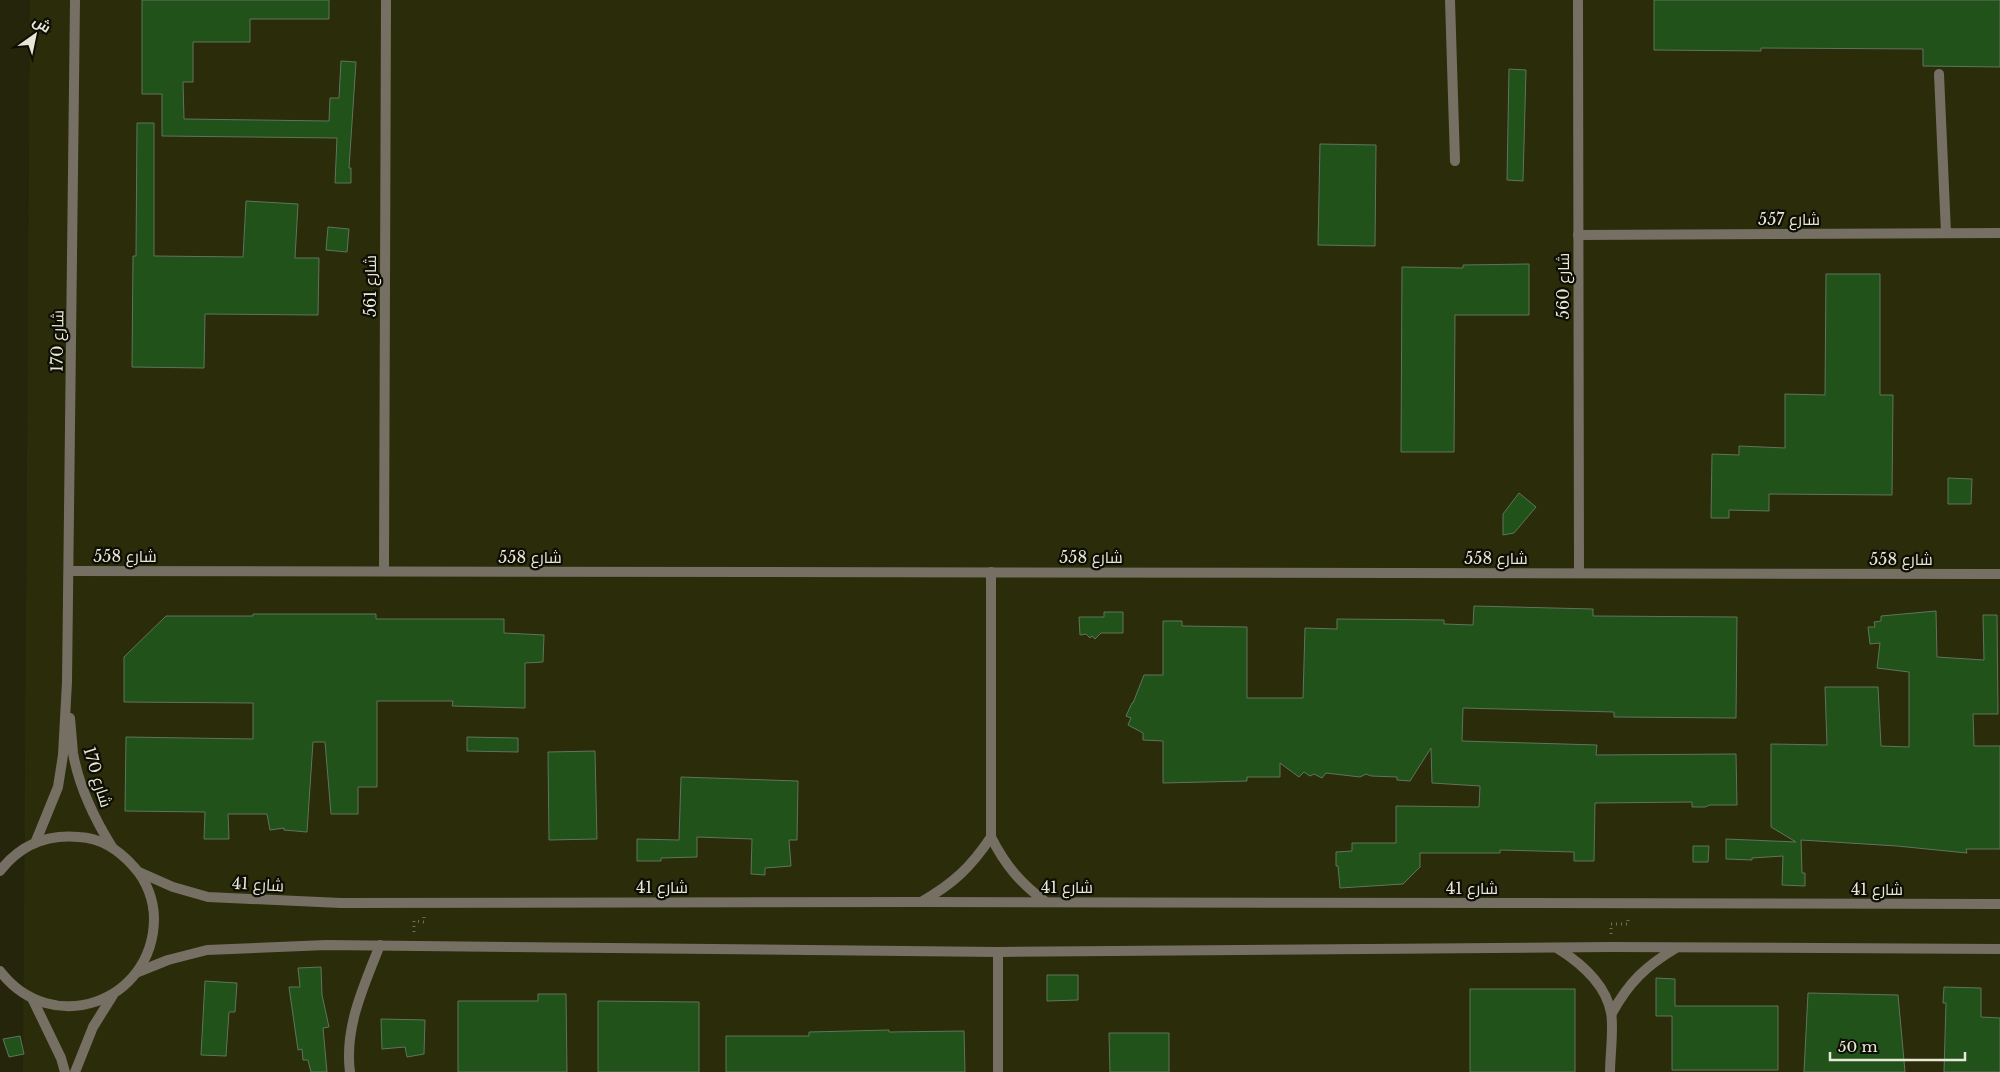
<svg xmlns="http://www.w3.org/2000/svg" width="2000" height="1072" font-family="'Libre Baskerville',Cairo,serif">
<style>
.built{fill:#2b2c0a}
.building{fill:#20521a;stroke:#60745d}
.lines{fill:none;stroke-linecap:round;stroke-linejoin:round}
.path{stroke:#70715b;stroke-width:3;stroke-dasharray:1 4;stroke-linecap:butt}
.service{stroke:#766f64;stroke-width:10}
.minor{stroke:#766f64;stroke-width:10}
.labels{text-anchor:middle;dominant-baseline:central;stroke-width:4.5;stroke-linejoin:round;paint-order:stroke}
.street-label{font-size:16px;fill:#e7e8d8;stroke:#0e0e04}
</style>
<rect width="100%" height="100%" fill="#25250c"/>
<!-- built -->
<path class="built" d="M30 0H2000V1072H23Z"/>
<!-- building -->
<g class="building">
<path d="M142 0H329V19H250V42H193V82H183L184 119 329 121 330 98H339L341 61 356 62 349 168H351V183H335L337 138 162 136V94H142Z"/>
<path d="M1654 0H2000V67L1923 66V49L1761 48V51L1654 50Z"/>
<path d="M1509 69 1526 70 1523 181 1507 180Z"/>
<path d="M137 123H154V256L243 257 246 201 298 204 295 258H319L318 315 205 314 204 368 132 367 133 256H136Z"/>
<path d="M1320 144 1376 145 1375 246 1318 245Z"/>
<path d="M328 227 349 229 347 252 326 250Z"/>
<path d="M1529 264V315H1455L1454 452H1401L1402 267 1463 268V265Z"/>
<path d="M1826 274H1880V395H1893L1892 495 1769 494V511L1729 510V518H1711L1712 454 1739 455V446L1785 448V394L1825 395Z"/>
<path d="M1948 478 1972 479 1971 504H1948Z"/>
<path d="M1519 493 1536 507 1514 533 1503 535V514Z"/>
<path d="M1474 606 1593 609V616L1737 617 1736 718 1614 717V712L1463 708 1462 741 1597 745 1596 755 1736 754 1737 805H1710L1705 807H1692V802L1595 803 1594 861H1574V852L1500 850V853H1420V867L1403 884 1340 888 1338 866H1336V852L1352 851V843H1396V806L1479 807 1480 786 1432 783 1431 748 1410 781 1397 780V777L1371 776 1366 774 1360 777 1326 773 1322 778 1314 774 1310 776 1304 772 1299 777 1280 763V777H1247V781L1163 783V741L1143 740V733L1128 725 1131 718 1126 716 1132 703H1133L1144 675H1163V621H1182V626L1247 627V698H1303L1305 628 1337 629V619L1444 620V624L1473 625Z"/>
<path d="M1936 611 1937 657 1984 660 1983 615H1997L1998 714H1973L1974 746H2000V849H1966L1967 853 1897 846 1801 840 1802 873H1805V886L1782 885 1783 856 1752 858V860L1726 859V839L1796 842 1771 827V744L1827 745 1825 687H1878L1881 746 1909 747V672L1877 668 1880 643 1870 644 1868 627H1875L1874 622 1881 621V616Z"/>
<path d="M1104 612H1123V633H1101L1095 639 1092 636 1090 638 1086 634 1080 635 1079 617H1104Z"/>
<path d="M253 614H376V619H504V633L544 635 543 662 525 663V708L452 706 453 701H377V787H358V814H331L325 742H313L307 832 284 830V828L270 830 267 814H228L229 839H204L205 812 125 811 126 737 253 739V703L124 702V657L166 616H253Z"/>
<path d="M467 737 518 738V752L467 751Z"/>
<path d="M595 751 597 839 549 840 548 752Z"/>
<path d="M681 777 798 781 797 840H789L791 866 765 868V875L751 874 752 839 697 837V857L661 858V861H637V839L679 840Z"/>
<path d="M1693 846H1709L1708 862H1693Z"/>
<path d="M321 967 322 995 329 1027 323 1028 327 1072H311L308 1060H303L302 1049 298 1050 289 987H300L298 968Z"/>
<path d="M1047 975H1078V1000L1047 1001Z"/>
<path d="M1656 978 1675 979V1006H1778V1070H1672V1016H1656Z"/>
<path d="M205 981 237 983 235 1012H229L226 1056 201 1055Z"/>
<path d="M1944 987 1981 988V1017L2000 1018V1072H1944L1946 1003H1943Z"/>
<rect x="1470" y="989" width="105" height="83"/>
<path d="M1808 993 1898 995 1905 1072H1804Z"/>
<path d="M538 994H566L567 1072H458V1001H538Z"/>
<path d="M598 1001 699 1002V1072H598Z"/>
<path d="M381 1019 425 1020 424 1054 407 1057 405 1047 382 1049Z"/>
<path d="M889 1030V1032L964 1031 965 1072H726V1036H809V1032Z"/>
<path d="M1109 1033H1169V1072H1110Z"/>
<path d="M20 1036 24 1054 9 1057 3 1039Z"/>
</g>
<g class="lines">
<!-- path -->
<g class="path">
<path d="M414 932V921L424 922V917"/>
<path d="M1611 934V924H1628V917"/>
</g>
<!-- service -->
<g class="service">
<path d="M1450 0 1455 161"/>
<path d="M1939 74 1946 233"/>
<path d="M998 952V1072"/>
<path d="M350 1072C344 1028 364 985 380 945"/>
</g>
<!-- minor -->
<g class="minor">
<path d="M1578 0 1579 573"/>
<path d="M1578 235 2000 233"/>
<path d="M69 571 2000 574"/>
<path d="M384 571 386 0"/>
<path d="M991 572V837C1005 865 1021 884 1046 902"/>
<path d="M70 718C71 730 72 742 73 753 79 787 94 818 112 847"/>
<path d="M36 841 58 787 63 755 67 682 75 0"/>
<path d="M0 871C20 845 47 834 79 837 101 838 120 851 134 867 147 881 154 901 154 919 153 1003 51 1038 0 971"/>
<path d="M139 872 173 887 208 897 341 903 921 902 2000 904"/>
<path d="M921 902C953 884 971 867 991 837"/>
<path d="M1557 948C1581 963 1606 984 1611 1013 1614 1026 1610 1057 1610 1072"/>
<path d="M138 972 168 960 207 950 326 945 998 952 1611 947 2000 949"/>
<path d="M32 998 61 1058 65 1072"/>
<path d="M1612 1013C1629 982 1646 966 1676 948"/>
<path d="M75 1072 93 1027 113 995"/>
</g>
</g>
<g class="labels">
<!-- street labels -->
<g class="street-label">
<text x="1789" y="219">شارع 557</text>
<text transform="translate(370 286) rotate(-90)">شارع 561</text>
<text transform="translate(1563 286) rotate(-90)">شارع 560</text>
<text transform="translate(57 341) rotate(-89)">شارع 170</text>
<text x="125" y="556">شارع 558</text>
<text x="530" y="557">شارع 558</text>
<text x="1091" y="557">شارع 558</text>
<text x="1496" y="558">شارع 558</text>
<text x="1901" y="559">شارع 558</text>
<text transform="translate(98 777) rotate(73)">شارع 170</text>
<text transform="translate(258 884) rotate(3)">شارع 41</text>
<text x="662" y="887">شارع 41</text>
<text x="1067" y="887">شارع 41</text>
<text x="1472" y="888">شارع 41</text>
<text x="1877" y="889">شارع 41</text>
</g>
</g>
<!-- north arrow -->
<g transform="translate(35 35) rotate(33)" stroke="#0e0e04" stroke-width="4" paint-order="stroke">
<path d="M0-4L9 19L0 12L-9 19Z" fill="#e7e8d8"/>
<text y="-8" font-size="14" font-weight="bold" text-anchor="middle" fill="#e7e8d8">ش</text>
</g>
<!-- scale -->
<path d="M1830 1052v8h135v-8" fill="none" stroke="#e7e8d8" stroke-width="2.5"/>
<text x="1838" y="1052" font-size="15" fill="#e7e8d8" stroke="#0e0e04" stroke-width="4" paint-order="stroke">50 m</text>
</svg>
